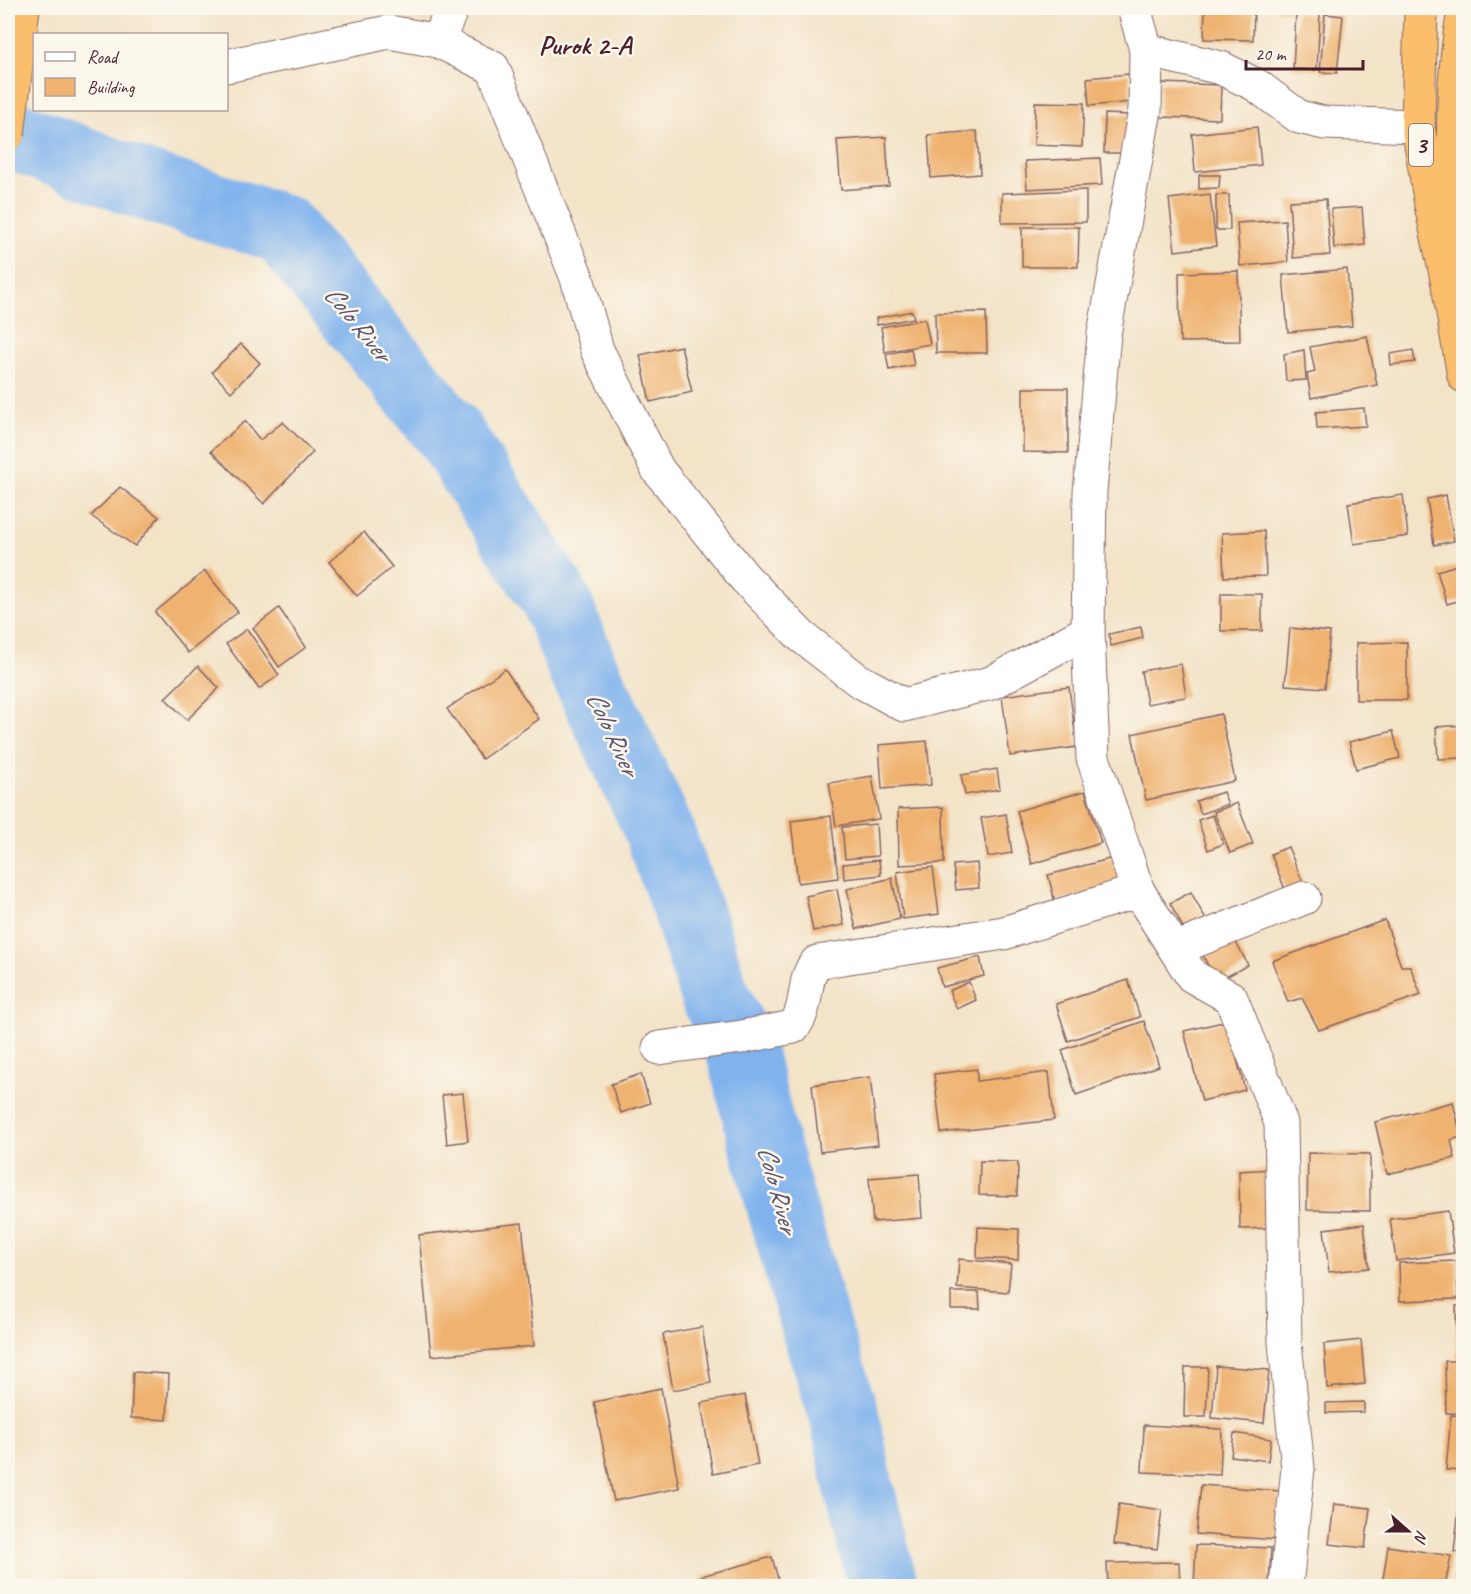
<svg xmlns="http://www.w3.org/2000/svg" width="1471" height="1594" font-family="Caveat,sans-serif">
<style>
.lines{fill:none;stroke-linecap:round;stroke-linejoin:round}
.river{stroke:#80b3ed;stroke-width:70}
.building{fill:#efb26f}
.minor-casing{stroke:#856462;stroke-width:35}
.highway-casing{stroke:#856462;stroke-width:35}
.minor{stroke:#fff;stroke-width:33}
.highway{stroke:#fabe6d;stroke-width:33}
.highway-bridge-casing{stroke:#856462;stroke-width:35;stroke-linecap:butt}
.highway-bridge{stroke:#fabe6d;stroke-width:33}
.labels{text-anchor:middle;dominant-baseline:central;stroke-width:5;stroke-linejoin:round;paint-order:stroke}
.shield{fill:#fbf7ec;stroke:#7f6065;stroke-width:1.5}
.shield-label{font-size:24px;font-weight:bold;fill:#4a1f2b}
.neighbourhood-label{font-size:27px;font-weight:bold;fill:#4a1f2b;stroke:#fbf7ec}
.water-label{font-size:27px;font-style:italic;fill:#5d536f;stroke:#fbf7ec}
</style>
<rect width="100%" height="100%" fill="#fbf7ec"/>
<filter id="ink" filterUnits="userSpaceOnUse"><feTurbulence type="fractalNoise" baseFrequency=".0167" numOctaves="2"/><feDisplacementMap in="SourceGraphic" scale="12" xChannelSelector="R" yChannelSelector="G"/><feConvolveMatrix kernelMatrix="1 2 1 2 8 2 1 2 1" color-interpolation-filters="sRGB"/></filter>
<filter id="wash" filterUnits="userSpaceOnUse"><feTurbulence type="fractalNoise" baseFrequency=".008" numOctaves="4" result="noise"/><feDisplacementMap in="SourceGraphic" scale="24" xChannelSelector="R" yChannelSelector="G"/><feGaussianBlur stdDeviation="1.35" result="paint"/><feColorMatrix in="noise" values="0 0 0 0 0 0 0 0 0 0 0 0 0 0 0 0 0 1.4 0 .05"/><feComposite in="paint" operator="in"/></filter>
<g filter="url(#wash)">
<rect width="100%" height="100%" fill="#f3e3c7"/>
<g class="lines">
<!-- river -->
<path class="river" d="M8 133 143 185 282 229 450 435 555 599 583 668 658 828 691 920 714 993 741 1051 764 1143 814 1322 844 1414 859 1488 883 1586"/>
</g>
<g id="blocks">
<!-- building -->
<g class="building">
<path d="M1205 8H1254L1253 40 1204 39Z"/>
<path d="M1278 8H1313L1314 10 1278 11Z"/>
<path d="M1296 13 1320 14 1317 70 1293 69Z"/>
<path d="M1325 14 1343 16 1337 73 1320 72Z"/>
<path d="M1129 74 1131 102 1089 106 1087 78Z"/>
<path d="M1160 83 1221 85 1220 119 1159 117Z"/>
<path d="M1035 102 1084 103 1082 147 1034 145Z"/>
<path d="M1105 114 1129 115 1128 153H1104Z"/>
<path d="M1257 127 1261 165 1195 172 1192 134Z"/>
<path d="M977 131 980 174 931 178 928 135Z"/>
<path d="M886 137 889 186 841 190 837 140Z"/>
<path d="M1100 158 1102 185 1027 189 1025 161Z"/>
<path d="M1199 175H1220L1219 188 1199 189Z"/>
<path d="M1086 190V222L1002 223V193Z"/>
<path d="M1210 194 1216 246 1175 251 1169 199Z"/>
<path d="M1216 195H1229L1230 230H1216Z"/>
<path d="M1326 199 1330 255 1293 258 1289 201Z"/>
<path d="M1362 207 1365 245 1334 248 1331 209Z"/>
<path d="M1285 220 1288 262 1240 266 1237 223Z"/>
<path d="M1022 227H1079L1078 267H1022Z"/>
<path d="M1347 269 1352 326 1288 332 1283 275Z"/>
<path d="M1238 271 1240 341 1180 342 1179 273Z"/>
<path d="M912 311 914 318 877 325 876 318Z"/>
<path d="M986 312 987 353H936L935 313Z"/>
<path d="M925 319 930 344 885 352 881 327Z"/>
<path d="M1367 336 1377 385 1311 398 1307 374 1315 372 1310 347Z"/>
<path d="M241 344 260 363 231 392 212 372Z"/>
<path d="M681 346 692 392 650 402 640 355Z"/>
<path d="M911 349 914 365 889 370 886 354Z"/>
<path d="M1304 350 1306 380 1286 381 1284 354Z"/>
<path d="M1413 350 1415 362 1391 365 1390 354Z"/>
<path d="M1023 388H1068V453L1023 452Z"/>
<path d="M1364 408 1366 426 1317 429 1316 412Z"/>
<path d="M245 421 260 440 283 422 313 452 264 504 211 451Z"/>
<path d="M120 487 159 517 135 546 91 516Z"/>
<path d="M1403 495 1408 536 1354 544 1348 503Z"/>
<path d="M1446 495 1454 541 1434 545 1427 499Z"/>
<path d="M1264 531 1266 576 1224 577 1222 533Z"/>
<path d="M364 532 392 567 357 596 329 562Z"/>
<path d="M1457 565 1464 587V599L1447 604 1437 571Z"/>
<path d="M205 571 238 612 188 653 155 612Z"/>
<rect x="1221" y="594" width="41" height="37"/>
<path d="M279 608 306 647 279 667 253 628Z"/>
<path d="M1141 627 1143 638 1111 646 1109 634Z"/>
<path d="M1290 628 1330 632 1325 688 1285 685Z"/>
<path d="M247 629 279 675 259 689 226 644Z"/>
<path d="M1407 642V700H1356V643Z"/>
<path d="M1181 664 1186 697 1147 704 1141 671Z"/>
<path d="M198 666 219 688 187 720 165 698Z"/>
<path d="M505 669 539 719 482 759 447 709Z"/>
<path d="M1069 687 1077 747 1010 756 1002 696Z"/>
<path d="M1221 714 1235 781 1146 800 1132 734Z"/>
<path d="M1464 725V758L1438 759 1436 727Z"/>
<path d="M1393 731 1400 758 1356 769 1349 742Z"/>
<path d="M927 741 931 785 882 789 879 745Z"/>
<path d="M997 769 1000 789 965 795 961 775Z"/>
<path d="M872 776 879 819 836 826 829 783Z"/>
<path d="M1085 791 1101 843 1032 864 1017 811Z"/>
<path d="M1223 792 1228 804 1201 814 1196 801Z"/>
<path d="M1237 803 1253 844 1230 853 1214 812Z"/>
<path d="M943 807 944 863 899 865 898 809Z"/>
<path d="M1006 814 1012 853 988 857 981 818Z"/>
<path d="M1213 815 1223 844 1208 850 1198 820Z"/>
<path d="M831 816 838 878 798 883 791 821Z"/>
<path d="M876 824 878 856 845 859 842 827Z"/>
<path d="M1288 847 1304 885 1286 892 1271 854Z"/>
<path d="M1117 857 1124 884 1055 902 1048 875Z"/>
<path d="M879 860 881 875 844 879 843 864Z"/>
<path d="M977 863 979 888 956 890 953 865Z"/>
<path d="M933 867 939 914 903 919 897 872Z"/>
<path d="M892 878 900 919 856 929 847 889Z"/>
<path d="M837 889 844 925 813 931 806 896Z"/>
<path d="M1191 892 1207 922 1186 933 1170 903Z"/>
<path d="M1385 920 1401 966H1410L1421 995 1319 1030 1302 998 1288 1002 1272 961Z"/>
<path d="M1233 937 1248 965 1217 982 1202 954Z"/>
<path d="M980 957 984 976 942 987 937 968Z"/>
<path d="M1128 980 1140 1017 1068 1041 1056 1004Z"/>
<path d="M969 982 976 1000 957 1009 949 991Z"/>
<path d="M1144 1021 1159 1066 1076 1095 1062 1050Z"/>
<path d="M1227 1021 1245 1090 1202 1101 1184 1031Z"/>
<path d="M977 1069V1081L1049 1072 1054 1120 941 1133 934 1074Z"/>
<path d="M641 1074 650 1103 621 1113 611 1084Z"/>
<path d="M870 1077 878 1145 820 1152 812 1085Z"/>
<path d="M463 1093 468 1141 447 1144 442 1095Z"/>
<path d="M1453 1102 1461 1137 1451 1140 1455 1158 1387 1174 1375 1122Z"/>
<path d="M1308 1153 1370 1154V1211L1307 1210Z"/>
<path d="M980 1161 1018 1162 1017 1196 979 1195Z"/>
<path d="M1274 1169 1275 1228 1240 1229 1239 1171Z"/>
<path d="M919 1174 922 1218 873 1222 869 1178Z"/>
<path d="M1448 1211 1454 1253 1396 1261 1390 1219Z"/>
<path d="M522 1223 534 1346 431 1356 419 1235Z"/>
<path d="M1364 1224 1369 1268 1329 1272 1324 1229Z"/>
<path d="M978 1227 1019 1229 1018 1260 977 1258Z"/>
<path d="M959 1259 1011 1264 1008 1292 957 1288Z"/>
<path d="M1457 1261 1458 1299 1400 1301 1399 1263Z"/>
<path d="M951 1292H979L980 1309H951Z"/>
<path d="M1456 1306H1464V1359H1457Z"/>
<path d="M702 1327 711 1383 673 1390 663 1334Z"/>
<path d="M1361 1340 1365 1384 1327 1388 1324 1344Z"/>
<path d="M1445 1361H1464V1413H1446Z"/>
<path d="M1216 1366 1269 1370 1264 1423 1212 1418Z"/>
<path d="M1185 1367H1208L1206 1417H1184Z"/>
<path d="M133 1372 169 1374 167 1420 131 1418Z"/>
<path d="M661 1388 679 1488 614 1501 594 1402Z"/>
<path d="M745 1395 758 1465 713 1474 701 1403Z"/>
<path d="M1364 1402V1412L1326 1413V1403Z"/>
<path d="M1451 1415 1464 1416V1471L1446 1470Z"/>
<path d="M1144 1425 1222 1429 1220 1475 1142 1472Z"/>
<path d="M1234 1433 1271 1439 1268 1461 1231 1456Z"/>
<path d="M1462 1481H1464V1553L1454 1552Z"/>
<path d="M1201 1485 1280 1491 1276 1540 1196 1534Z"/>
<path d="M1119 1504 1162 1510 1157 1549 1114 1544Z"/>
<path d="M1334 1504 1370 1508 1365 1548 1329 1544Z"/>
<path d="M1196 1545 1271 1548 1269 1586H1194Z"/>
<path d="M1388 1546 1451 1556 1445 1586H1382Z"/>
<path d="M772 1557 780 1586H704L701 1576Z"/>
<path d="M1179 1562 1180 1586H1108L1107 1563Z"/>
</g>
</g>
</g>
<g filter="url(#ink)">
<use href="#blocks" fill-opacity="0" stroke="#856462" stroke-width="1.5"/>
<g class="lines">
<!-- minor casing -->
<g class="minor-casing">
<g id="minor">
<path d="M1134 8 1146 50 1145 110 1104 334 1090 492 1088 631 1093 758 1138 891 1192 976 1231 998 1281 1123 1285 1343 1298 1468 1286 1586"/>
<path d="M438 41 452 8"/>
<path d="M1146 50 1221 68 1256 85 1299 117 1324 123 1418 126"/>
<path d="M226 66 389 32 438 41 493 68 577 278 597 350 658 470 745 578 801 636 858 680 904 705 991 683 1088 631"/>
<path d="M1175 949 1304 898"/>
<path d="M659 1048 742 1037 793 1027C810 1008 801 979 817 962L1004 933 1138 891"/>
</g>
</g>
<!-- highway casing -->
<g class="highway-casing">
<g id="highway">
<path d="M1421 8 1418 126 1431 205 1447 279 1464 376"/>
<path d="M1453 251 1455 241C1454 166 1449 86 1464 12"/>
</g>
</g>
<!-- minor -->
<use href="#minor" class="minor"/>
<!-- highway -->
<use href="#highway" class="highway"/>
<!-- highway-bridge casing -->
<g class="highway-bridge-casing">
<path id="highway-bridge" d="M8 134 23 8"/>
</g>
<!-- highway-bridge -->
<use href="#highway-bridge" class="highway-bridge"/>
</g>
</g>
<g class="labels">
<!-- shield labels -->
<rect class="shield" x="1409" y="124" width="24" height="42" rx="4.5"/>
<g class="shield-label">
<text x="1421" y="145">3</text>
</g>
<!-- neighbourhood labels -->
<g class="neighbourhood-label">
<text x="585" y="45">Purok 2-A</text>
</g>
<!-- water labels -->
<g class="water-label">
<text transform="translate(358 323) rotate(51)">Colo River</text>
<text transform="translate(613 733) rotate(65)">Colo River</text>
<text transform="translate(778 1189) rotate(75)">Colo River</text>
</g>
</g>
<!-- margin -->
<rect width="1471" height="1594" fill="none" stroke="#fbf7ec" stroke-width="30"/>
<!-- legend -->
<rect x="33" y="33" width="195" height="78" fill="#fbf7ec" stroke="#b4a19f" stroke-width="1.5"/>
<rect x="45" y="52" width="30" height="9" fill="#ffffff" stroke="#b4a19f" stroke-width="1.5"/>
<text x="87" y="63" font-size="18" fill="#4a1f2b">Road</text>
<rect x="45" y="78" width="30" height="18" fill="#efb26f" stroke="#b4a19f" stroke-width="1.5"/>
<text x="87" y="93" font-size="18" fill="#4a1f2b">Building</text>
<!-- north arrow -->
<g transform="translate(1408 1531) rotate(111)" stroke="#fbf7ec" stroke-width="4.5" paint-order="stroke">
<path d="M0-4.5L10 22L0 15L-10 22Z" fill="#4a1f2b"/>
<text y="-9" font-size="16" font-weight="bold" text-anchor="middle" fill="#4a1f2b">N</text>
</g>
<!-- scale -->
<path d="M1246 60v9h117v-9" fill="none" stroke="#4a1f2b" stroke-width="3"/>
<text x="1255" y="60" font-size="18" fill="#4a1f2b" stroke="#fbf7ec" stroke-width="4.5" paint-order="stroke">20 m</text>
</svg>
